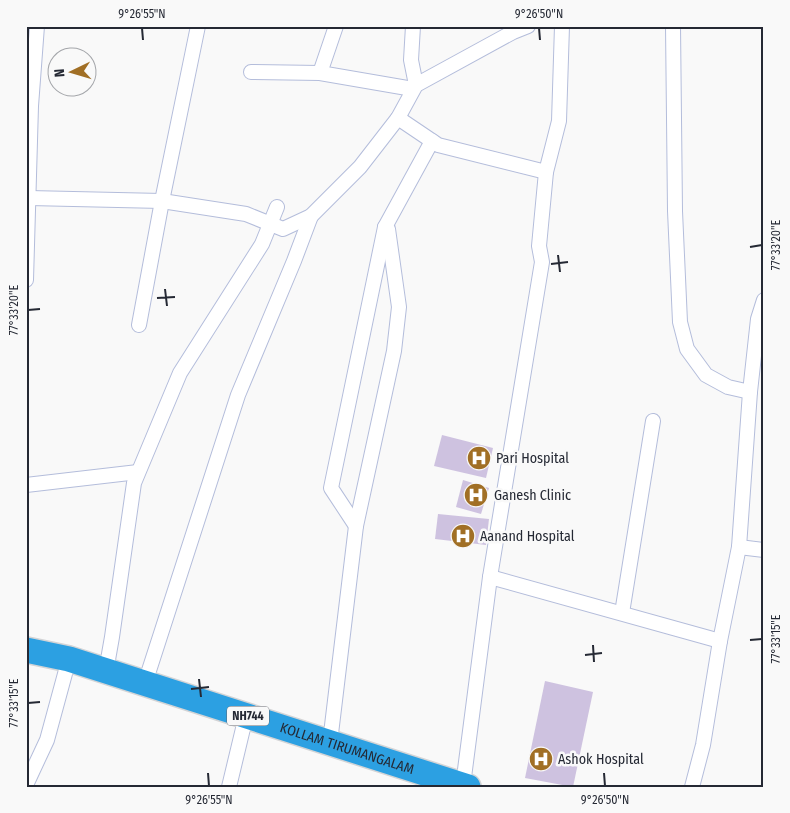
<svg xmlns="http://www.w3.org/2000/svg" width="790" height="813" font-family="'Fira Sans Condensed',sans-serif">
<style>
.building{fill:#cec2e0}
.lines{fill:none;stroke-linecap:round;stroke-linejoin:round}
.street-casing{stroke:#b4bddb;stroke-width:16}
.highway-casing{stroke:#d3d4d6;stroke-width:28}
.street{stroke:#fff;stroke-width:14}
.highway{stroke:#2ca0e2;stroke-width:25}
.ticks{fill:none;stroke:#252934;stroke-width:2}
.labels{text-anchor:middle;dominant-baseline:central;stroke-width:5;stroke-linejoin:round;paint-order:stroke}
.shield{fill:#f9f9f9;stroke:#65676f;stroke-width:1}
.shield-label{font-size:12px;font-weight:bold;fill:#252934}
.poi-label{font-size:14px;fill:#252934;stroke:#f9f9f9;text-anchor:start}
.street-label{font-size:14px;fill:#252934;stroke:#f9f9f9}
.neatline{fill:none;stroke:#252934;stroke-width:2}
.ticks-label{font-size:12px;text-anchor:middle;fill:#252934}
</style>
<rect width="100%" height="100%" fill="#f9f9f9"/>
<!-- building -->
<g class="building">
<path d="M442 435 493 448 486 478 434 466Z"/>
<path d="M463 480 489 488 481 514 456 507Z"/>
<path d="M438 514 489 519 486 545 435 539Z"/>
<path d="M545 681 593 692 573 787 525 778Z"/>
</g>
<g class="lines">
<!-- street casing -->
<g class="street-casing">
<g id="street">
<path d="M336 26 320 73 413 89"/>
<path d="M413 26 411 60 416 85"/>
<path d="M673 26 675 211 680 322 687 349 706 375 728 387 750 392"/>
<path d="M251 72 320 73"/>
<path d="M398 118 438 145 546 172"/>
<path d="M29 198 162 201 246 214 283 229 311 216 360 167 398 118 416 85 513 32 528 26"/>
<path d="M26 280 31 106 37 26"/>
<path d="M139 325 162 201 198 26"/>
<path d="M26 485 138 472"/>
<path d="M356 526 331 488 385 227 432 141"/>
<path d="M739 547 764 550"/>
<path d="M490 577 720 641"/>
<path d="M622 613 653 421"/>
<path d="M106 671 112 637 134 483 180 373 262 244 277 207"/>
<path d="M145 683 238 395 294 261 311 216"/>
<path d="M330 742 356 526 394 351 399 307 388 229 385 227"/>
<path d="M26 785 47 740 69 659"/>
<path d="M463 785 490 577 542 262 539 246 546 172 559 121 562 26"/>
<path d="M229 787 246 716"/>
<path d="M692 787 703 745 720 641 739 547 750 392 758 319 764 300"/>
</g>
</g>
<!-- highway casing -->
<g class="highway-casing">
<g id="highway">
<path id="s1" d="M26 650 69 659 468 787"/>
</g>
</g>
<!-- street -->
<use href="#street" class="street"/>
<!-- highway -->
<use href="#highway" class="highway"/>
</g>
<!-- ticks -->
<path class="ticks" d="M142 28 143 40M539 28 540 40M750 247 762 245M558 255 560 272M551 264 568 262M165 289 167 306M157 298 175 297M28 310 40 309M750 640 762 639M593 645 594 662M585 655 602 653M199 679 201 697M191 689 209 687M28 703 40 702M208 773 209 786M604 773 605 786"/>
<!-- icons -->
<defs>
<g id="hospital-disc" transform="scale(1.25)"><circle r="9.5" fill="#a16f25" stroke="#f9f9f9"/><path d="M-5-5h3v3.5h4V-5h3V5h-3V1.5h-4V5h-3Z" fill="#fff"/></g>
</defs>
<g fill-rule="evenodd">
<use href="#hospital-disc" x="479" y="458"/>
<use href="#hospital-disc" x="476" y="495"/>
<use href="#hospital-disc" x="463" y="536"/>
<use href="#hospital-disc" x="541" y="759"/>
</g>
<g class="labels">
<!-- shield labels -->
<rect class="shield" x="227" y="706.5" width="42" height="19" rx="4"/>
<g class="shield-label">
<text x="248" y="716">NH744</text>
</g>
<!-- poi labels -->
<g class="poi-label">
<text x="496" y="458">Pari Hospital</text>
<text x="494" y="495">Ganesh Clinic</text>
<text x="480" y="536">Aanand Hospital</text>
<text x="558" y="759">Ashok Hospital</text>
</g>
<!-- street labels -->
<g class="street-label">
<text stroke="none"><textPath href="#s1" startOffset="336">KOLLAM TIRUMANGALAM</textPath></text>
</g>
</g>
<!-- border -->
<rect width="790" height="813" fill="none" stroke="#f9f9f9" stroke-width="55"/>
<!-- north arrow -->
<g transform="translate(72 72) rotate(265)"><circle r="24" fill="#f9f9f9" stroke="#a4a6aa"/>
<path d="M0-4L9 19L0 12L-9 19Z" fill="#a16f25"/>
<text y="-8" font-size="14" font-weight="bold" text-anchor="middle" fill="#252934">N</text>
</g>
<rect x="28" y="28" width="734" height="758" class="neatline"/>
<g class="ticks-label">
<text x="142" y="18">9°26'55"N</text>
<text x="539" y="18">9°26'50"N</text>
<text transform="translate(776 245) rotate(-90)" y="4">77°33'20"E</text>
<text transform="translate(14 310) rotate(-90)" y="4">77°33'20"E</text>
<text transform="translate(776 639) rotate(-90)" y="4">77°33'15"E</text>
<text transform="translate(14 703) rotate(-90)" y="4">77°33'15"E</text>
<text x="209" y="804">9°26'55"N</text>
<text x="605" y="804">9°26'50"N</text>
</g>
</svg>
